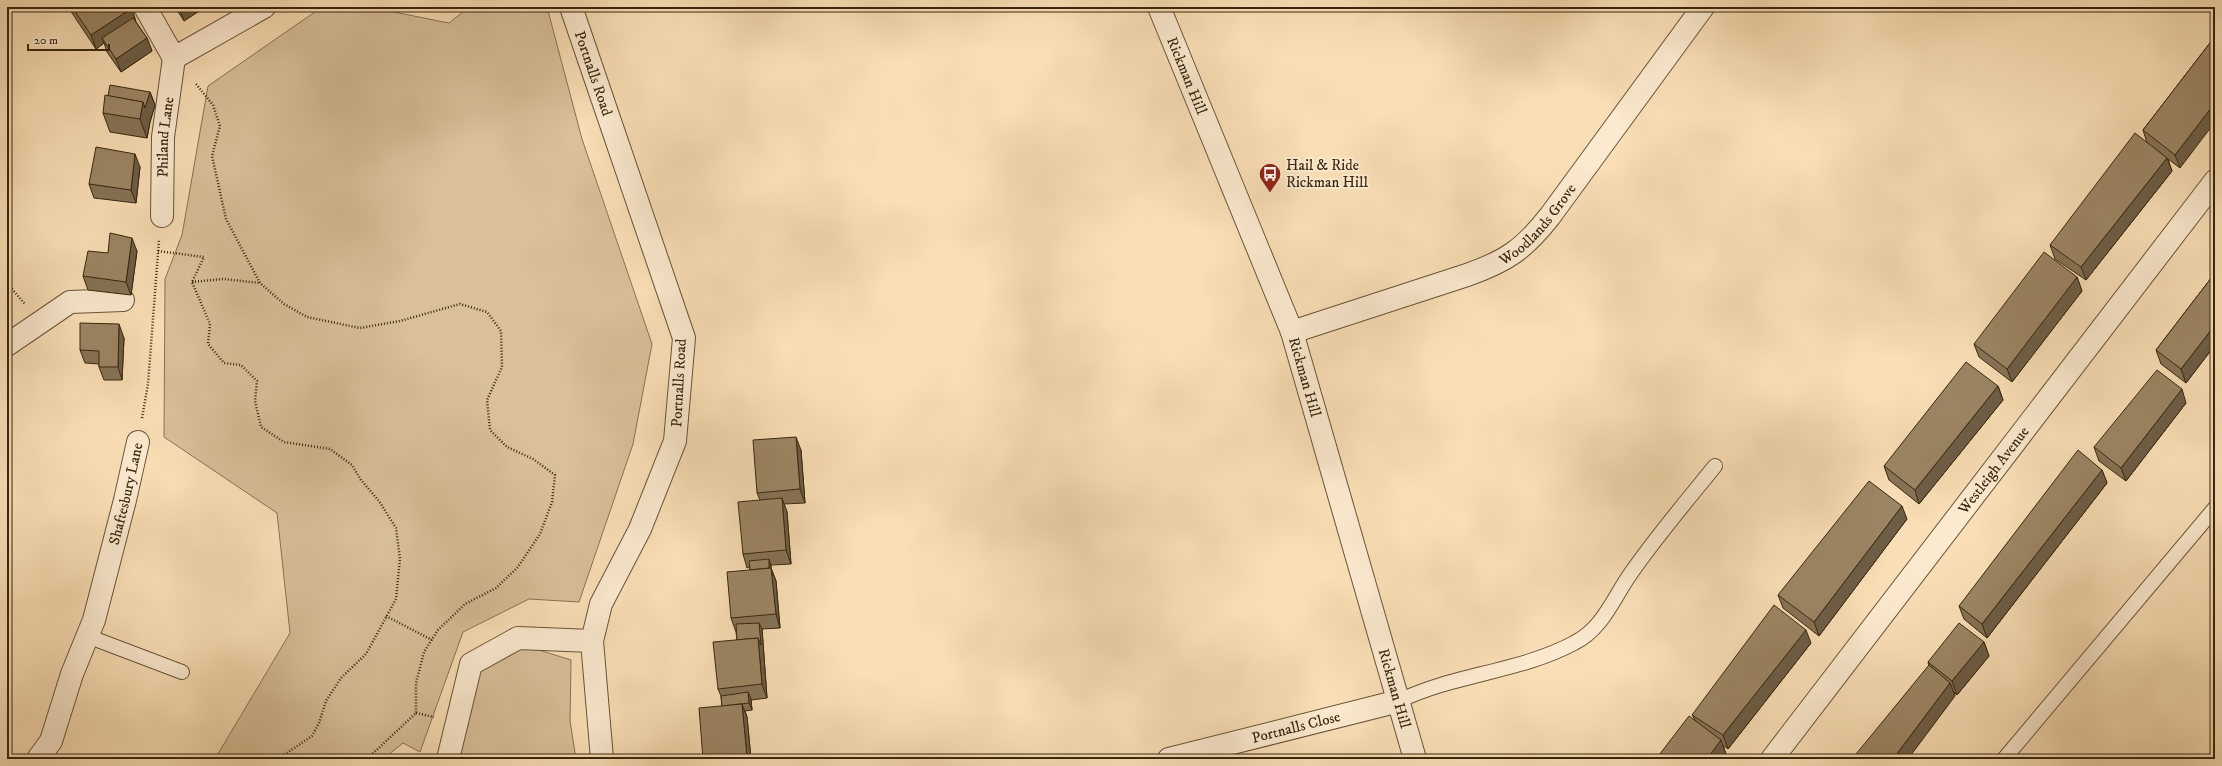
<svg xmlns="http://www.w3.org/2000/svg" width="2222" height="766" font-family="'IM FELL DW Pica',serif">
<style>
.green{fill:#d9c099;stroke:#887354}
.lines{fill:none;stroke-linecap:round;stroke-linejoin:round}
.service-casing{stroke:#685438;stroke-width:16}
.minor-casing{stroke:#685438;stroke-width:24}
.tertiary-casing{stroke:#685438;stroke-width:24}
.path{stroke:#37260e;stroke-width:2.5;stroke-dasharray:1 2;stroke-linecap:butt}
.service{stroke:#fcead0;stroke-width:14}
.minor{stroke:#fcead0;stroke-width:22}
.tertiary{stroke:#fcead0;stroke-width:22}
.wall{fill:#867357;stroke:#37260e}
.shaded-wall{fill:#6d5e47;stroke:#37260e}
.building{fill:#9c8665;stroke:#37260e}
.labels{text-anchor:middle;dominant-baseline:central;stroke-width:4;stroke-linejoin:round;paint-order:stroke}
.street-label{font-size:15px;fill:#37260e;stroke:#fcead0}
.poi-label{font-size:15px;fill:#37260e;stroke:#fcead0;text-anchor:start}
</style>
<rect width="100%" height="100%" fill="#fadfb6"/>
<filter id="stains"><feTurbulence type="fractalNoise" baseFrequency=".005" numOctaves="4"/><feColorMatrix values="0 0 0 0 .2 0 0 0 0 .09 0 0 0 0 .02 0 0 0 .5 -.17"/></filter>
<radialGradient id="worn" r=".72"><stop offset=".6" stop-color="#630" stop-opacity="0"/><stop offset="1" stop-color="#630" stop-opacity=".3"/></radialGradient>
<!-- green -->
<g class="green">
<path d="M322 7H369L449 23 469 7H547L582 139 652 344 633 444 579 602 529 599 463 632 420 752 403 743 383 759H215L290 633 277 513 164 437 165 279 182 235 208 86Z"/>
<path d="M523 645 571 660 570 721 576 759H457L480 672Z"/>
</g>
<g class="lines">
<!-- service casing -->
<g class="service-casing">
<g id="service">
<path d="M87 636 182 672"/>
<path d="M1399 701C1454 674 1520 672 1574 643 1602 629 1612 601 1629 576 1655 538 1686 502 1715 466"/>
<path d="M2004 759 2215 508"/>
</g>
</g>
<!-- minor casing -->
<g class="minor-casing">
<g id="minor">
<path d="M145 7 174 58"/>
<path id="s1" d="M1159 7 1292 332 1415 759"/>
<path id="s2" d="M162 216 163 137 174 58 264 7"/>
<path id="s3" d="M1292 332 1467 275C1507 261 1524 249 1550 216L1703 7"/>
<path d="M7 345 70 302 123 300"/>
<path id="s4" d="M38 759 51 741 72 674 94 620 125 500 138 442"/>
<path d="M448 759 471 664 518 638 592 641"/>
<path id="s5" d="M1169 759 1399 701"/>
<path id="s6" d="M1772 759 2215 181"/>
</g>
</g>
<!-- tertiary casing -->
<g class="tertiary-casing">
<g id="tertiary">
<path id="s7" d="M571 7 684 338 675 441 640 529 601 604 592 641 602 759"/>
</g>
</g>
<!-- path -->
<g class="path">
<path d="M196 84 213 105 220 126 212 156 226 219 260 283 284 304 307 317 360 328 400 321 460 304 487 312 501 331 502 367 487 400 490 430 507 447 533 459 555 475 552 502 540 534 518 567 496 588 465 604 438 630 424 652 416 683V713L367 759"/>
<path d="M158 251 204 257 192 282 210 324 208 344 224 363 241 365 257 381 255 401 261 427 284 442 330 449 352 465 361 480 379 501 396 528 400 559 396 599 366 654 341 678 326 701 319 723 312 736 278 759"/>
<path d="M7 278 11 288 25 304"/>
<path d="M192 282 223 279 260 283"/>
<path d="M142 418 148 384 159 240"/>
<path d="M386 616 432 640"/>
<path d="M416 713 434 717"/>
</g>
<!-- service -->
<use href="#service" class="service"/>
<!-- minor -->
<use href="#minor" class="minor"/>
<!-- tertiary -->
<use href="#tertiary" class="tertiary"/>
</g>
<!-- wall -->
<g class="wall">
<path d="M68 7H131L136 22 147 38 152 51 121 72 107 52 104 43 96 49Z"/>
<path d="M175 7H205L184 21Z"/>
<path d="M2213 39 2180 168 2168 159 2172 171 2086 280 2055 259 2050 245 2147 143 2143 130Z"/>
<path d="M150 92 155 105 150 122 147 138 110 132 103 113Z"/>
<path d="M140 167 136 203 94 198 89 184Z"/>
<path d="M137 251 131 295 88 290 83 276 108 253Z"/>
<path d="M2215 273V345L2186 383 2161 364 2156 350Z"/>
<path d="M2077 277 2082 291 2012 382 1979 357 1974 344Z"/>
<path d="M124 338 122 380H104L99 367V364L85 363 80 350Z"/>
<path d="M1998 386 2003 400 1919 504 1889 480 1884 466Z"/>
<path d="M2186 403 2126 481 2099 461 2094 447Z"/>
<path d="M801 450 805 503 784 504 787 512 791 564 771 565V568L776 581 780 628 762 629 767 698 751 700 752 710 745 711 747 717 751 759H703L722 706 721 696 718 689 737 640 736 632 731 618 750 570 749 567 747 568 743 554 760 500 757 493Z"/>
<path d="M2102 470 2107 483 1987 638 1964 619 1959 606Z"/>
<path d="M1907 519 1819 636 1783 608 1778 595Z"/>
<path d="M1984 642 1989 656 1957 695 1954 692 1955 696 1929 666 1928 662Z"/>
<path d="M1811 643 1728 749 1723 745 1726 754 1695 720 1692 715Z"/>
</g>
<!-- shaded-wall -->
<g class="shaded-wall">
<path d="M179 7H205L184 21Z"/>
<path d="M132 8 136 22 102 38 104 43 96 49 91 35Z"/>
<path d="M147 38 152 51 121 72 116 59Z"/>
<path d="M150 92 155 105 150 122 147 138 140 119 143 102Z"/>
<path d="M2215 103V122L2180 168 2175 155Z"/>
<path d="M135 154 140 167 136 203 131 190Z"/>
<path d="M2167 158 2172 171 2086 280 2081 267Z"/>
<path d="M132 238 137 251 131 295 126 282Z"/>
<path d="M2077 277 2082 291 2012 382 2007 369Z"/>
<path d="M119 324 124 338 122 380 118 367Z"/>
<path d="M2215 325V345L2186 383 2181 369Z"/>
<path d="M1998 386 2003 400 1919 504 1915 490Z"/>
<path d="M2182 389 2186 403 2126 481 2121 468Z"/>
<path d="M796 437 801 450 805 503 800 489Z"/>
<path d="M2102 470 2107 483 1987 638 1982 624Z"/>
<path d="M782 498 787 512 791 564 786 550Z"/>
<path d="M1902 506 1907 519 1819 636 1814 622Z"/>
<path d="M769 559 771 566 772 576 771 568 776 581 780 628 776 614Z"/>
<path d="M759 623 762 629 767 698 762 684 758 638Z"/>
<path d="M1806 630 1811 643 1728 749 1723 735Z"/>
<path d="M1984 642 1989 656 1957 695 1952 681Z"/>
<path d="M1950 683 1955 696 1908 759H1893Z"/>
<path d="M748 692 751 699 752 710 749 703Z"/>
<path d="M742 704 747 717 751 759H748L747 757Z"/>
<path d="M1721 740 1726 754 1722 759H1707Z"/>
</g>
<!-- building -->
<g class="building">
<path d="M72 7H131L132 8 91 35Z"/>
<path d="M133 18 147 38 116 59 102 38Z"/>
<path d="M2213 39 2215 40V103L2175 155 2143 130Z"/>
<path d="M110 85 150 92 145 108 143 102 108 96Z"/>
<path d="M105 95 143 102 140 119 103 113Z"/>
<path d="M2135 133 2167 158 2081 267 2050 245Z"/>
<path d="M96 147 135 154 131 190 89 184Z"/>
<path d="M110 233 132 238 126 282 83 276 88 251 108 253Z"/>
<path d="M2044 252 2077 277 2007 369 1974 344Z"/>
<path d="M2215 273V325L2181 369 2156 350Z"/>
<path d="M80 323 119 324 118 367H99V351L80 350Z"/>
<path d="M1966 362 1998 386 1915 490 1884 466Z"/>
<path d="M2157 370 2182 389 2121 468 2094 447Z"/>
<path d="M796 437 800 489 757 493 753 440Z"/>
<path d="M2078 450 2102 470 1982 624 1959 606Z"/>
<path d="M1869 481 1902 506 1814 622 1778 595Z"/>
<path d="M782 498 786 550 743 554 738 502Z"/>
<path d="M769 559V568L750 570 749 561Z"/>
<path d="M771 568 776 614 731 618 727 572Z"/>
<path d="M1774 605 1806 630 1723 735 1692 715Z"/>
<path d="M759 623 761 645 758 638 737 640 736 624Z"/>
<path d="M1959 623 1984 642 1952 681 1928 662Z"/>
<path d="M758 638 762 684 718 689 713 642Z"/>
<path d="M1929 665 1950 683 1893 759H1852Z"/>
<path d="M748 692 749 703 722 706 721 696Z"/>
<path d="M742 704 747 757 716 759H703L699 708Z"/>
<path d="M1689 716 1721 740 1707 759H1656Z"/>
</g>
<!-- icons -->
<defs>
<g id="bus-pin" transform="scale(1.15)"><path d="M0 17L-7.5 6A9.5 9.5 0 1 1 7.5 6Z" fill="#8f2418" stroke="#fcead0"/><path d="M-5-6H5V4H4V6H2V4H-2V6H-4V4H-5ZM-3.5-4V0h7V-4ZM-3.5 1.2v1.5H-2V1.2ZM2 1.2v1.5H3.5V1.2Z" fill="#fff"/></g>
</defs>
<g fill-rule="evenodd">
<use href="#bus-pin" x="1270" y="174"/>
</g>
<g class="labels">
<!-- street labels -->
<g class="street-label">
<text stroke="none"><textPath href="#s7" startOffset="70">Portnalls Road</textPath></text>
<text stroke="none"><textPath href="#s1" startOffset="74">Rickman Hill</textPath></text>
<text stroke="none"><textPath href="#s2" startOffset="79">Philand Lane</textPath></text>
<text stroke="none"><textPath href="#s3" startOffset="273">Woodlands Grove</textPath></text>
<text stroke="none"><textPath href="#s1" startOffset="398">Rickman Hill</textPath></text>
<text transform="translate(679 383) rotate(-87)">Portnalls Road</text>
<text stroke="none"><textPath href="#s6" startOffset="364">Westleigh Avenue</textPath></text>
<text stroke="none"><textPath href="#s4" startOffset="281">Shaftesbury Lane</textPath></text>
<text stroke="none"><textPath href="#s1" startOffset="722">Rickman Hill</textPath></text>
<text stroke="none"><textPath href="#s5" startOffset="131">Portnalls Close</textPath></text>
</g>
<!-- poi labels -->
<g class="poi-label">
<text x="1286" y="165">Hail &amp; Ride<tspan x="1286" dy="17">Rickman Hill</tspan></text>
</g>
</g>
<!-- margin -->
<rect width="2222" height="766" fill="none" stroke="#fadfb6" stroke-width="24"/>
<rect x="8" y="8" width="2206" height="750" fill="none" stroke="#37260e" stroke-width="2"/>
<rect x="12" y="12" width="2198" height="742" fill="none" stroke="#37260e"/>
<!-- scale -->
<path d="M28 44v6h81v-6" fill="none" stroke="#37260e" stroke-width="2"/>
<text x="34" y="44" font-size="12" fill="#37260e" stroke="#fcead0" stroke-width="3" paint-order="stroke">20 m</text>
<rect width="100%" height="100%" filter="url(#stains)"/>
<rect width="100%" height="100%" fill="url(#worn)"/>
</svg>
